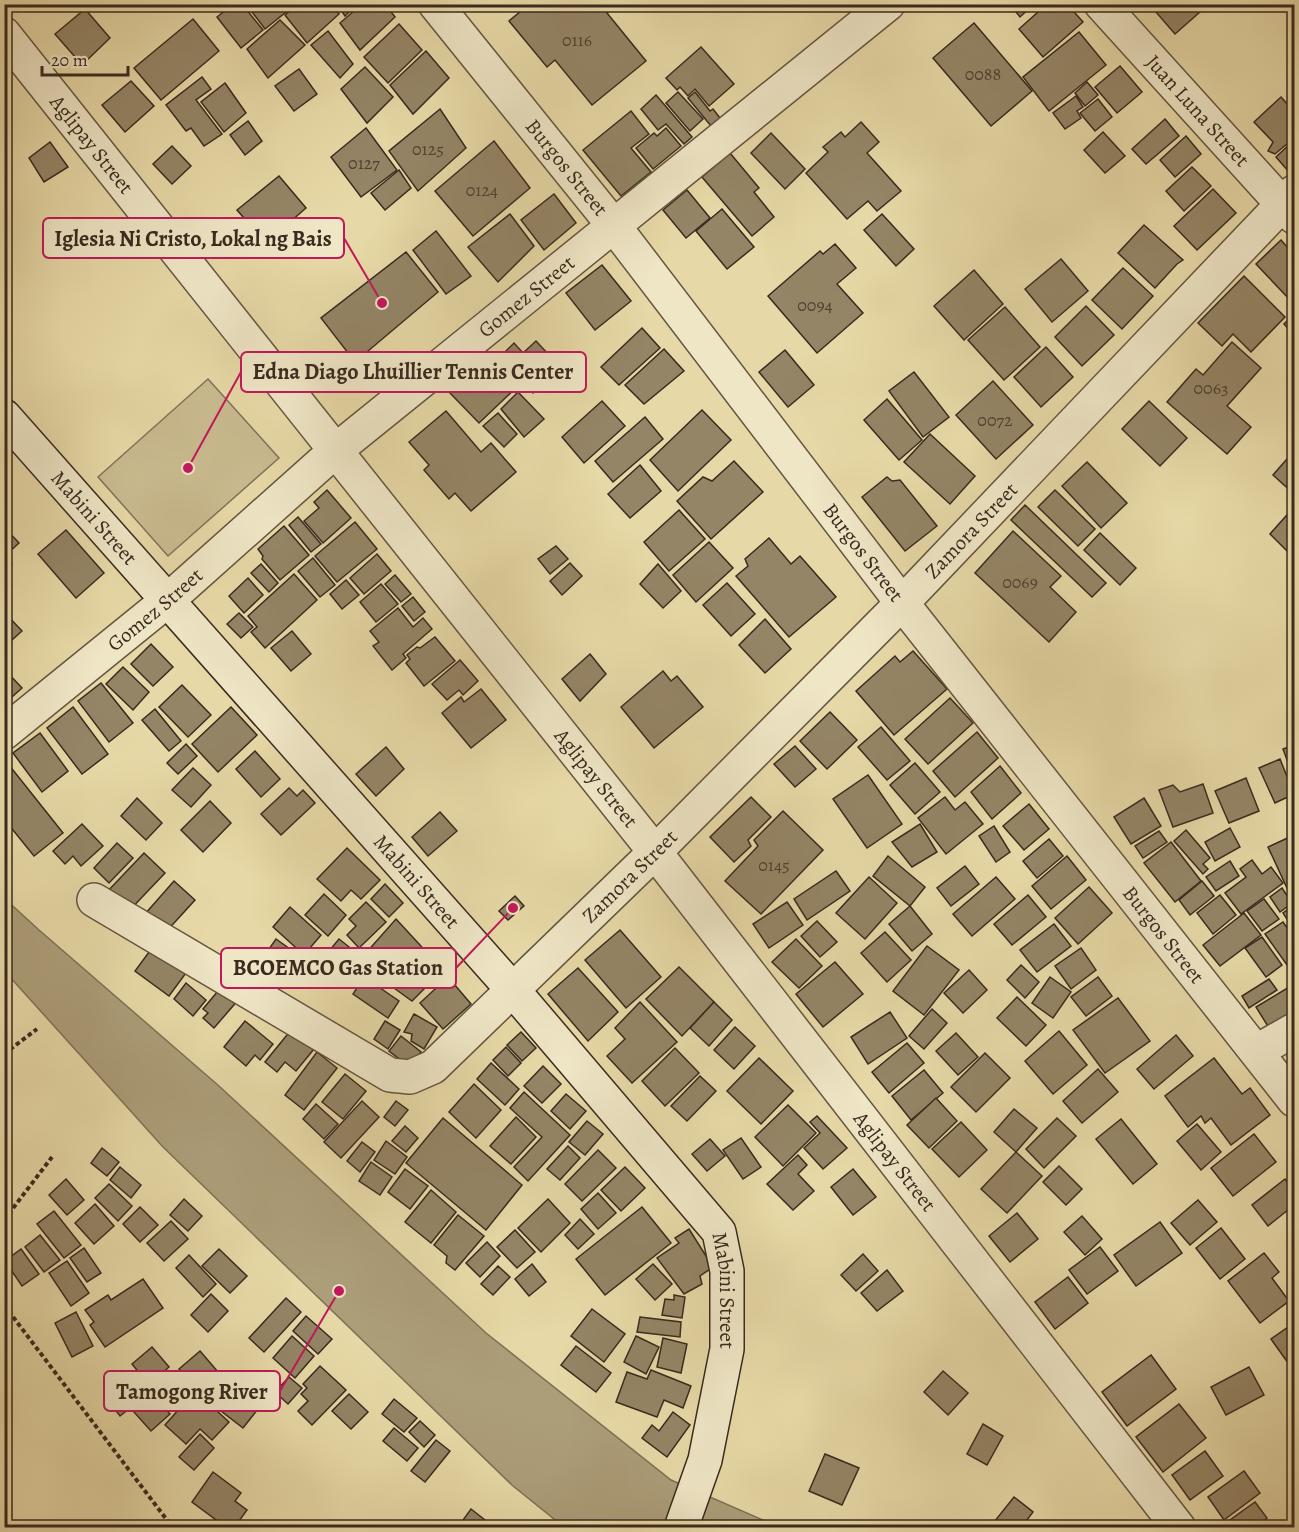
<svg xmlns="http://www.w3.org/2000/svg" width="1299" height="1532" font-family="Alegreya,serif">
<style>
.green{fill:#cabb90;stroke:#827258;stroke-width:1.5}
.water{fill:#ac9e79;stroke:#7e7055;stroke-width:1.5}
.building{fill:#948566;stroke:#3a2a1f;stroke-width:1.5}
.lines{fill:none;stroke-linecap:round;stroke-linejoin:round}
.street-casing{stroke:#655641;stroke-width:36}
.secondary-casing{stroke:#3a2a1f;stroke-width:36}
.path{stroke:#3a2a1f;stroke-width:4;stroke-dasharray:4.5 3;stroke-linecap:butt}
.street{stroke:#efe6c6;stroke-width:33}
.secondary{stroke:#efe6c6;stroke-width:33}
.labels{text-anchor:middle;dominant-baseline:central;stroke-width:6;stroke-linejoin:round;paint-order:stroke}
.number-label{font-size:18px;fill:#504131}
.street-label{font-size:21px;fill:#3a2a1f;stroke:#efe6c6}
.leader{fill:none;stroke:#c2185b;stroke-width:2}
.callout-dot{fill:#c2185b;stroke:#efe6c6;stroke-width:2}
.callout{fill:#efe6c6;stroke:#c2185b;stroke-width:2}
.callout-label{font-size:22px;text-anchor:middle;font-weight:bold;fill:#3a2a1f}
</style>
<rect width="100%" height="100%" fill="#e7d9a7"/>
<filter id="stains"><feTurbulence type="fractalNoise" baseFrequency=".00333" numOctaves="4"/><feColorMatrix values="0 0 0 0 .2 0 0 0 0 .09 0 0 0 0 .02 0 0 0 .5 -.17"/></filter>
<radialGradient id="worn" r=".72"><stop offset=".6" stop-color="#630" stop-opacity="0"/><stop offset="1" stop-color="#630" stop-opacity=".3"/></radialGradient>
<!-- green -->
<path class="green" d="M208 379 279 458 168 556 98 477Z"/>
<!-- water -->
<path class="water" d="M4 898 39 930 219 1086 486 1333 671 1480 779 1527H564L513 1486 163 1147 9 976 5 973Z"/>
<!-- building -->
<g class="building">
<path d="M233 4H242L263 30 241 48 217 17Z"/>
<path d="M246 4H281L286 12 265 29Z"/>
<path d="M298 4H331L339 14 307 43 285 15Z"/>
<path d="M337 4H357L345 16Z"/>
<path d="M362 4H385L395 17 360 50 340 23Z"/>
<path d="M526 4H616L607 13 646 61 592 105 555 60 547 67 509 21 526 7Z"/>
<path d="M1010 4H1034L1020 17Z"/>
<path d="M1047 4H1067L1083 22 1043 57 1019 29Z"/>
<path d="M1149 4H1209L1175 34Z"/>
<path d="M85 9 110 38 82 65 55 34Z"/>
<path d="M193 19 219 51 161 100 134 68Z"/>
<path d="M280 20 305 45 268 78 247 49Z"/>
<path d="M974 23 1032 91 991 126 933 58Z"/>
<path d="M399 24 422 50 388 83 364 57Z"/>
<path d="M328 31 353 64 340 78 311 45Z"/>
<path d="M1079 32 1106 65 1049 111 1023 77Z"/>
<path d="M701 47 734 84 709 106 695 89 688 96 680 87 677 90 666 78Z"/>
<path d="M426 51 449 78 413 114 390 85Z"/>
<path d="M1120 66 1142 92 1117 113 1095 87Z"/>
<path d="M365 67 393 97 367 123 341 89Z"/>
<path d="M299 69 317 94 294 111 275 86Z"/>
<path d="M202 77 211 89 196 100 222 134 204 146 191 128 186 131 166 105Z"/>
<path d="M131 81 154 106 125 132 102 105Z"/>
<path d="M1087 82 1098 95 1085 106 1075 93Z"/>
<path d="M225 83 246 113 224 132 201 102Z"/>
<path d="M678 92 703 119 690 131 666 103Z"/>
<path d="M695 92 710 111 713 109 720 118 711 126 688 98Z"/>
<path d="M656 95 692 137 684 144 666 124 658 130 641 109Z"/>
<path d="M1076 96 1083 107 1077 111 1081 118 1065 129 1053 113Z"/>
<path d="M1281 97 1289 106H1294V138L1275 154 1268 151 1273 142 1254 122Z"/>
<path d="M1098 99 1112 117 1095 131 1080 113Z"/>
<path d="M440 109 466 148 418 191 389 151Z"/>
<path d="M631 111 649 134 631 148 651 172 621 196 583 150Z"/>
<path d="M1165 119 1179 136 1146 164 1132 149Z"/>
<path d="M248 121 262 141 245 155 230 135Z"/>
<path d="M861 122 879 142 867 153 901 191 877 211 868 201 847 219 806 173 828 152 823 147 841 132 845 137Z"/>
<path d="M366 128 397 170 361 197 331 157Z"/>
<path d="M666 128 681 146 653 169 636 148 654 133 657 136Z"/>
<path d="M1103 132 1125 156 1105 173 1084 150Z"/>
<path d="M771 133 805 169 785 189 751 153Z"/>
<path d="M1186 136 1201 154 1175 177 1160 160Z"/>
<path d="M1294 140V167L1289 172 1276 157Z"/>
<path d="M494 141 530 188 473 236 435 191Z"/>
<path d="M50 142 68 167 44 182 29 158Z"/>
<path d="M172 146 191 166 172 184 153 164Z"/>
<path d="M730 153 759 188 754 192 774 217 752 236 702 177Z"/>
<path d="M1192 167 1211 186 1184 211 1166 191Z"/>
<path d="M399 170 411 188 385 210 371 193Z"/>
<path d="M279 176 306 208 266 243 237 210Z"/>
<path d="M1213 189 1236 213 1197 250 1174 226Z"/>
<path d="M687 190 710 218 686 238 663 210Z"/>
<path d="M554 194 576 223 544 250 521 220Z"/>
<path d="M722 209 754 247 727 269 696 231Z"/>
<path d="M510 214 534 246 498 282 468 247Z"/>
<path d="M882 214 914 249 896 266 864 230Z"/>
<path d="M1144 225 1183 260 1177 264 1155 288 1118 253Z"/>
<path d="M436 231 471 276 446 294 413 250Z"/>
<path d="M1281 240 1294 255V296L1290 300 1256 264Z"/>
<path d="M835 244 856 268 837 284 863 313 817 353 768 296 820 251 823 254Z"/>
<path d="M406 252 438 292 355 362 321 318Z"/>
<path d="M1061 259 1088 291 1052 322 1025 289Z"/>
<path d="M602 265 631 301 595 330 566 293Z"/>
<path d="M1123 268 1153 296 1122 329 1092 300Z"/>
<path d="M974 270 1003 304 964 340 934 306Z"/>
<path d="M1244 276 1285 317 1251 352 1233 334 1222 346 1198 323Z"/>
<path d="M1294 305V335L1284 324 1292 316 1288 312Z"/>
<path d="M1086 306 1114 335 1082 366 1055 337Z"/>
<path d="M1005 307 1040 347 1004 380 968 340Z"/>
<path d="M642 328 660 348 619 385 601 367Z"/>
<path d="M536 341 561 368 533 393 501 356 514 343 523 353Z"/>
<path d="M1232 342 1261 368 1227 406 1251 427 1227 454 1167 402 1196 369 1203 375Z"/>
<path d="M1046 347 1073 377 1041 407 1014 377Z"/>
<path d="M664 349 684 371 644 404 625 385Z"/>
<path d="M785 350 814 385 788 407 759 372Z"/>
<path d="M496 357 521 383 479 423 450 393 481 364 485 367Z"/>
<path d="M914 372 949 417 923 437 889 391Z"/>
<path d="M993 381 1033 425 996 459 956 415Z"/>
<path d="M518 392 544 419 524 437 501 409Z"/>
<path d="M887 399 922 440 899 460 864 420Z"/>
<path d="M602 401 625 426 584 463 562 437Z"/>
<path d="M1149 401 1187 438 1160 466 1122 429Z"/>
<path d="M702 410 731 440 678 491 650 460Z"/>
<path d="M446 411 481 452 491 443 516 472 471 511 455 493 449 499 424 470 429 465 409 442Z"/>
<path d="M498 413 517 434 504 447 483 426Z"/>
<path d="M645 417 663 439 613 482 595 461Z"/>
<path d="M930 434 975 476 950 504 904 462Z"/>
<path d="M1294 451V494L1273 475Z"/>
<path d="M734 461 763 492 711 539 677 501 703 477 712 481Z"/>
<path d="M1087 462 1127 503 1101 528 1062 486Z"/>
<path d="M640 465 661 491 630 518 608 494Z"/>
<path d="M887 477 892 481 900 480 937 526 905 551 862 497Z"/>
<path d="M327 490 351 518 323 543 304 521 319 508 314 502Z"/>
<path d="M1055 490 1095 529 1078 546 1038 507Z"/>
<path d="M1025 505 1106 583 1092 597 1011 520Z"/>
<path d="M1294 507V558L1270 534Z"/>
<path d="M679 510 705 539 669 571 644 542Z"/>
<path d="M298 517 321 544 311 552 289 525Z"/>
<path d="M355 522 377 549 337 582 315 556Z"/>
<path d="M284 526 309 555 280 580 262 559 263 556 258 549Z"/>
<path d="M4 527 19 543 5 556 12 564 4 571Z"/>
<path d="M66 530 104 573 76 598 38 554Z"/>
<path d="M1013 531 1061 576 1050 587 1076 612 1049 642 975 573Z"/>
<path d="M1100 533 1136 568 1120 585 1084 550Z"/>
<path d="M769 538 791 564 800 556 836 597 789 637 736 576 748 566 745 559Z"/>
<path d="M709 542 733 568 696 602 673 575Z"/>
<path d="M556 546 568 559 550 574 538 559Z"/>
<path d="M377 554 391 571 364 594 350 578Z"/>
<path d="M313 558 335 585 320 597 298 571Z"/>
<path d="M570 563 582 576 562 595 550 581Z"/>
<path d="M261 564 278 583 269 592 251 573Z"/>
<path d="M658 564 681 591 663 608 640 584Z"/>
<path d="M294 574 317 600 265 648 251 632 257 627 248 616Z"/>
<path d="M395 575 411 594 401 602 385 584Z"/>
<path d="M248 578 263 595 244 613 229 596Z"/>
<path d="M346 580 359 595 342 609 330 594Z"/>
<path d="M727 583 755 614 731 636 703 605Z"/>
<path d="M381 584 398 604 376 622 360 602Z"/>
<path d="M413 597 425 612 414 621 402 606Z"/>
<path d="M398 608 413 627 423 618 432 629 403 654 406 658 392 670 373 646 379 642 370 631Z"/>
<path d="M4 612 22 631 4 647Z"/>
<path d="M239 613 253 627 241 638 227 624Z"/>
<path d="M765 619 791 649 765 673 739 645Z"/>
<path d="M292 631 311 654 291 671 271 648Z"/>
<path d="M435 637 455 661 424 686 406 663 410 659 407 655 417 647 420 648Z"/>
<path d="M151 644 173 667 153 686 131 664Z"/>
<path d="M913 651 947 689 894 735 856 691 895 656 900 662Z"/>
<path d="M590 654 606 674 580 701 562 679Z"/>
<path d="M460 660 478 681 463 695 459 690 447 700 432 684Z"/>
<path d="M123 667 149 692 133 710 106 684Z"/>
<path d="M4 669 22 688 4 704Z"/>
<path d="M663 671 671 681 677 676 703 707 654 748 621 707Z"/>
<path d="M101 683 133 723 109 742 78 701Z"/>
<path d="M182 685 211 715 188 737 159 707Z"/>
<path d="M481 689 506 720 471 748 442 713 461 697 464 702Z"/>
<path d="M950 698 973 723 928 764 905 739Z"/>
<path d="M73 707 108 754 82 774 47 728Z"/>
<path d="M231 707 257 735 218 772 192 744Z"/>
<path d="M155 709 181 741 169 751 142 720Z"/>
<path d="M830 712 857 740 827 769 800 741Z"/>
<path d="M881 727 910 761 887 780 858 747Z"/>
<path d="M977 732 998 758 955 797 933 771Z"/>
<path d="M40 733 68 771 42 792 13 753Z"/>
<path d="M186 744 197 756 178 774 167 763Z"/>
<path d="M1294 745V779L1283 749Z"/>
<path d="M795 746 816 769 795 787 774 764Z"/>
<path d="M386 747 404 769 376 796 356 774Z"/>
<path d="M255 751 280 779 261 797 236 769Z"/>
<path d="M1280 759 1294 794 1275 803 1259 768Z"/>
<path d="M5 760 63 833 34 856 4 819Z"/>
<path d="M915 763 940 792 915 814 890 785Z"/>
<path d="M1000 766 1021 793 992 819 971 792Z"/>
<path d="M193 768 211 785 191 807 172 790Z"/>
<path d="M868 775 902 824 867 848 833 799Z"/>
<path d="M1246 778 1259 811 1229 823 1215 791Z"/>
<path d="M1203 784 1213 813 1173 827 1159 790 1173 785 1180 792Z"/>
<path d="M289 788 297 796 303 790 315 803 281 835 261 814Z"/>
<path d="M751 797 771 817 748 840 751 846 734 862 710 837Z"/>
<path d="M945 797 955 810 965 802 983 824 946 854 918 818Z"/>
<path d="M137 798 162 823 146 840 121 816Z"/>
<path d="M1144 798 1161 826 1131 844 1114 817Z"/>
<path d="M210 801 231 823 203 852 181 830Z"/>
<path d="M1029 804 1049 829 1024 850 1003 826Z"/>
<path d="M783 811 823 850 761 914 725 881 758 846 754 840Z"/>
<path d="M440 812 457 831 428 856 412 837Z"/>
<path d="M82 824 103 846 81 866 73 856 65 864 53 851Z"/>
<path d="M920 824 937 852 912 867 892 842Z"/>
<path d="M994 826 1010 852 996 862 979 836Z"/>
<path d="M1230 828 1240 847 1215 861 1205 842Z"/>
<path d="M1186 830 1210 858 1203 864 1208 869 1203 874 1174 841Z"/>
<path d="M1159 831 1167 842 1143 858 1135 846Z"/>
<path d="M1294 835V898L1292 899 1268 847Z"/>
<path d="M1049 839 1063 856 1037 878 1023 861Z"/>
<path d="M1171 842 1201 881 1175 902 1144 863Z"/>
<path d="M117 843 133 858 109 883 94 868Z"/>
<path d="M347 848 380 880 361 899 351 890 341 901 317 879Z"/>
<path d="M144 853 165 873 126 914 105 894Z"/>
<path d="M888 856 925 887 910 906 873 876Z"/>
<path d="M1067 856 1086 880 1051 909 1032 886Z"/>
<path d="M1252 860 1262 874 1271 867 1283 883 1241 914 1225 893 1246 877 1240 869Z"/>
<path d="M1230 861 1239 876 1216 891 1206 877Z"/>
<path d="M965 866 979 884 951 906 937 888Z"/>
<path d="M836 871 850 891 807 920 794 899Z"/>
<path d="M869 877 897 903 865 939 836 913Z"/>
<path d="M996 877 1015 899 972 936 953 914Z"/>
<path d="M174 881 195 900 165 933 145 914Z"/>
<path d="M1202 881 1214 896 1190 915 1179 900Z"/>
<path d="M385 884 403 903 389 917 371 899Z"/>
<path d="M1089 887 1112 913 1078 944 1055 918Z"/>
<path d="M1282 888 1292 903 1280 912 1270 897Z"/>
<path d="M324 894 346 915 328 936 305 915Z"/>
<path d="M1028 895 1046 917 1012 945 994 924Z"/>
<path d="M1220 895 1236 915 1213 934 1197 913Z"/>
<path d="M515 896 524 906 508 920 499 911Z"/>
<path d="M1264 899 1279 919 1262 931 1247 911Z"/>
<path d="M366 902 386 922 359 948 347 935 356 926 349 919Z"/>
<path d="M787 902 803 925 769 948 753 924Z"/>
<path d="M1294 905V930L1283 913Z"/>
<path d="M910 906 932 934 912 951 889 924Z"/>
<path d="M290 907 321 935 304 955 273 927Z"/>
<path d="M1244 913 1261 935 1220 966 1203 945Z"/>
<path d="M396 919 443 970 412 1001 358 962Z"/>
<path d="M817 921 837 942 820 957 801 936Z"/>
<path d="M1283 922 1294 938V959L1287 965 1265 934Z"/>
<path d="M1054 924 1071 946 1037 972 1020 950Z"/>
<path d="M620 930 661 977 626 1008 585 960Z"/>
<path d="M885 932 911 960 887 982 861 953Z"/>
<path d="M1262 937 1282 965 1266 977 1245 948Z"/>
<path d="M276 939 297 954 278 981 257 966Z"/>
<path d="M339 939 358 954 339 977 320 962Z"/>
<path d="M796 939 822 966 799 988 772 962Z"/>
<path d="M927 946 959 970 924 1015 893 991Z"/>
<path d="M152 948 186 973 169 996 135 971Z"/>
<path d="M1081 948 1096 970 1071 989 1055 966Z"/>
<path d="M835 962 863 994 823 1027 796 994Z"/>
<path d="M1021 965 1039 982 1025 998 1007 980Z"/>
<path d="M679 967 714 1002 682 1036 646 999Z"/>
<path d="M578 968 618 1012 588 1041 548 994Z"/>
<path d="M969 970 987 990 963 1013 944 993Z"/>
<path d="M364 977 399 1001 388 1018 353 994Z"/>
<path d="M448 977 471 1004 443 1029 420 1003Z"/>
<path d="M1050 977 1071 992 1053 1018 1032 1003Z"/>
<path d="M1098 977 1112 996 1086 1016 1071 997Z"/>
<path d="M1269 979 1277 990 1249 1008 1242 996Z"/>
<path d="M186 983 206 1000 193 1016 174 999Z"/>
<path d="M1294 984V1023L1274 1036 1256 1007Z"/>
<path d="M223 985 239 999 214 1028 203 1018 208 1013 203 1009Z"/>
<path d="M1017 997 1046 1025 1026 1046 997 1018Z"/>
<path d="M1118 998 1150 1041 1105 1073 1073 1030Z"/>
<path d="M640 1002 677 1042 632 1083 607 1056 625 1039 615 1028Z"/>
<path d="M714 1002 732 1020 709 1046 690 1028Z"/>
<path d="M932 1009 947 1023 924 1049 909 1036Z"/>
<path d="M890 1012 907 1038 868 1064 851 1037Z"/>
<path d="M414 1014 437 1027 424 1049 411 1041 412 1034 404 1032Z"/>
<path d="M245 1021 273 1044 260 1060 255 1055 246 1066 224 1047Z"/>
<path d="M385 1021 400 1030 388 1049 374 1039Z"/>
<path d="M735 1027 755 1046 734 1069 714 1050Z"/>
<path d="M291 1030 314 1049 296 1071 285 1062 277 1072 265 1062Z"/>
<path d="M1059 1031 1087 1065 1053 1094 1025 1061Z"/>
<path d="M521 1032 536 1048 522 1061 507 1045Z"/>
<path d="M956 1033 978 1057 958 1075 936 1051Z"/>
<path d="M1176 1035 1193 1056 1154 1089 1137 1069Z"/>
<path d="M401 1036 421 1052 410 1067 389 1051Z"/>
<path d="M907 1043 924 1063 889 1093 872 1072Z"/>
<path d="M506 1047 521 1063 508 1076 493 1060Z"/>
<path d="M675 1048 699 1073 665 1106 642 1081Z"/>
<path d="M317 1052 337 1068 304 1110 285 1095Z"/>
<path d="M985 1053 1010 1078 976 1112 951 1087Z"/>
<path d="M759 1058 793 1091 761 1124 727 1091Z"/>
<path d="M1214 1058 1242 1094 1250 1088 1270 1115 1231 1145 1211 1118 1205 1123 1201 1116 1188 1127 1165 1096Z"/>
<path d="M491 1063 519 1089 505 1105 477 1079Z"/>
<path d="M543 1066 561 1084 542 1103 524 1086Z"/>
<path d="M1098 1069 1118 1092 1082 1123 1063 1101Z"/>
<path d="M924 1070 943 1093 911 1120 892 1096Z"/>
<path d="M345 1074 366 1091 343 1119 322 1102Z"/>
<path d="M700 1076 716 1091 687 1121 671 1106Z"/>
<path d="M474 1084 501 1110 476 1138 449 1112Z"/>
<path d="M524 1092 570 1135 528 1181 514 1167 542 1137 510 1108Z"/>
<path d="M566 1094 586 1111 570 1129 551 1111Z"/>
<path d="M936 1098 957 1121 929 1148 907 1125Z"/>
<path d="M362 1101 379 1117 341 1158 324 1142Z"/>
<path d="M396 1101 408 1110 395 1126 384 1117Z"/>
<path d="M316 1104 338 1124 324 1139 303 1119Z"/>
<path d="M788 1105 816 1133 783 1166 755 1137Z"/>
<path d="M1014 1109 1037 1128 1016 1152 994 1132Z"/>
<path d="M817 1116 847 1148 823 1169 804 1148 820 1133 810 1122Z"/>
<path d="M516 1117 536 1137 511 1164 490 1146Z"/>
<path d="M443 1118 522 1185 486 1230 406 1163Z"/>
<path d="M1057 1118 1076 1136 1044 1168 1026 1149Z"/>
<path d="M1121 1119 1157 1164 1133 1184 1096 1139Z"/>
<path d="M587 1121 603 1134 585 1155 569 1142Z"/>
<path d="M961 1122 987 1150 959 1177 932 1149Z"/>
<path d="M1197 1124 1221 1152 1201 1170 1177 1141Z"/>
<path d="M405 1126 418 1138 406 1152 392 1141Z"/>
<path d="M1254 1134 1276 1162 1233 1196 1211 1168Z"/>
<path d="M741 1138 761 1167 743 1179 723 1150Z"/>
<path d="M710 1139 725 1156 707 1171 692 1154Z"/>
<path d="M386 1141 407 1157 395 1174 374 1160Z"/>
<path d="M362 1142 375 1152 360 1172 347 1161Z"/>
<path d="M568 1146 580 1158 560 1180 547 1169Z"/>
<path d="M102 1148 119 1162 107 1176 91 1163Z"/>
<path d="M598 1150 616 1168 582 1201 565 1184Z"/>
<path d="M1016 1152 1042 1176 1007 1213 981 1189Z"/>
<path d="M798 1155 807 1165 798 1174 814 1191 793 1210 767 1184Z"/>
<path d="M371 1162 392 1177 380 1195 359 1181Z"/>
<path d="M1059 1166 1082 1189 1066 1205 1043 1182Z"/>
<path d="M120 1167 141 1185 131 1198 110 1180Z"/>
<path d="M625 1167 645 1188 621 1211 601 1190Z"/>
<path d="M405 1169 428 1186 410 1209 388 1192Z"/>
<path d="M853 1169 876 1197 853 1215 831 1187Z"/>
<path d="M66 1179 84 1200 67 1215 49 1195Z"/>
<path d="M1285 1179 1294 1191V1205L1268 1226 1252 1205Z"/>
<path d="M109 1184 132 1206 118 1221 95 1198Z"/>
<path d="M431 1190 456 1212 431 1243 405 1222Z"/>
<path d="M598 1193 616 1213 598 1229 581 1209Z"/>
<path d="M184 1199 202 1216 188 1231 170 1215Z"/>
<path d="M548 1199 570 1223 541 1252 518 1228Z"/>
<path d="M1198 1200 1217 1222 1190 1245 1171 1223Z"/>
<path d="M95 1204 114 1226 94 1244 75 1223Z"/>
<path d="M140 1207 158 1225 140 1242 123 1224Z"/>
<path d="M642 1207 671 1243 605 1295 576 1259Z"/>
<path d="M54 1211 81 1245 64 1258 37 1224Z"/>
<path d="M1017 1213 1038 1239 1010 1262 989 1236Z"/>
<path d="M458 1215 484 1236 455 1270 446 1263 447 1256 434 1245Z"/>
<path d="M1082 1216 1102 1239 1085 1255 1064 1232Z"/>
<path d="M580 1219 594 1234 578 1249 565 1235Z"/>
<path d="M171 1221 188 1239 164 1261 147 1243Z"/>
<path d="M1160 1222 1182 1253 1136 1286 1114 1255Z"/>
<path d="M1221 1228 1245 1259 1220 1279 1196 1248Z"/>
<path d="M689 1229 713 1267 700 1276 702 1284 684 1294 657 1258 679 1243 675 1238Z"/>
<path d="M515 1230 535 1252 517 1268 497 1247Z"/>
<path d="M40 1235 60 1260 44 1272 25 1247Z"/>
<path d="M487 1242 500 1256 480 1277 466 1263Z"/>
<path d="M1100 1247 1118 1271 1087 1294 1069 1270Z"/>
<path d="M84 1248 101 1273 87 1282 70 1258Z"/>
<path d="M21 1249 39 1274 22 1286 5 1261Z"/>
<path d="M219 1249 247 1276 230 1293 202 1266Z"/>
<path d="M1264 1253 1279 1272 1272 1278 1289 1301 1260 1323 1228 1281Z"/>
<path d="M863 1254 878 1271 856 1291 841 1275Z"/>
<path d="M189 1255 216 1284 203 1297 176 1268Z"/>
<path d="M67 1261 89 1293 71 1306 49 1273Z"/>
<path d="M532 1264 546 1282 529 1296 515 1279Z"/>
<path d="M653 1264 672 1284 655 1300 636 1279Z"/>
<path d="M498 1266 510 1277 493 1295 481 1284Z"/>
<path d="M887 1270 903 1291 877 1311 861 1293Z"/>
<path d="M1068 1277 1088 1303 1055 1329 1035 1302Z"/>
<path d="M143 1279 163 1308 105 1347 90 1325 94 1322 85 1310 108 1295 111 1300Z"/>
<path d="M211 1294 228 1311 208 1332 191 1315Z"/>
<path d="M674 1295 685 1297 682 1318 662 1315 665 1299 674 1300Z"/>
<path d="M286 1298 301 1312 264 1352 249 1338Z"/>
<path d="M592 1309 625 1334 604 1362 571 1336Z"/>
<path d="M76 1312 93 1346 72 1357 55 1323Z"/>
<path d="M306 1316 332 1339 318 1354 293 1331Z"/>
<path d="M640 1317 681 1322 680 1337 637 1332Z"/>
<path d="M1294 1323V1364L1291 1367 1271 1339Z"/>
<path d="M292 1336 314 1356 295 1378 273 1358Z"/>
<path d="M636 1336 659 1347 646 1374 624 1362Z"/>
<path d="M663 1338 687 1344 681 1373 657 1367Z"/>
<path d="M576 1346 611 1373 596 1392 561 1365Z"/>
<path d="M152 1347 169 1367 149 1385 132 1364Z"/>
<path d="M200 1351 218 1372 198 1390 179 1369Z"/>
<path d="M1151 1355 1176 1389 1127 1426 1102 1392Z"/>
<path d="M320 1366 346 1390 312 1425 298 1411 308 1401 301 1394 307 1388 303 1384Z"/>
<path d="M1249 1367 1264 1395 1226 1415 1211 1387Z"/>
<path d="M651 1370 691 1386 683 1408 664 1400 657 1417 616 1402 627 1372 647 1379Z"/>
<path d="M943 1371 968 1393 948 1415 924 1392Z"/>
<path d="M222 1373 262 1404 243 1428 203 1397Z"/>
<path d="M289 1377 302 1388 288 1404 275 1392Z"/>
<path d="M124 1382 139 1401 120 1416 106 1398Z"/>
<path d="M195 1391 229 1422 212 1440 200 1429 186 1444 165 1425Z"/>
<path d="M349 1394 368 1412 351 1429 332 1411Z"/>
<path d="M152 1395 170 1414 151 1431 134 1412Z"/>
<path d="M394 1399 417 1418 404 1432 382 1414Z"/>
<path d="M1179 1404 1206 1438 1163 1472 1136 1437Z"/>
<path d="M673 1412 690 1425 667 1457 642 1438 652 1425 659 1431Z"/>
<path d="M420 1421 435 1435 424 1447 409 1432Z"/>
<path d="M983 1424 1003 1436 987 1465 967 1454Z"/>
<path d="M394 1428 418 1448 407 1461 383 1441Z"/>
<path d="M200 1434 214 1448 194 1470 179 1457Z"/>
<path d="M436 1440 450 1451 425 1482 411 1471Z"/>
<path d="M1205 1451 1223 1476 1190 1500 1172 1475Z"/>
<path d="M825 1454 859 1468 842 1505 809 1491Z"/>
<path d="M1244 1471 1260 1493 1224 1520 1208 1497Z"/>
<path d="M213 1472 241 1493 235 1501 247 1510 234 1528H227L192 1502Z"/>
<path d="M1014 1497 1033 1512 1021 1528H997L994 1522Z"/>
<path d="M1255 1502 1267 1518 1253 1528H1225L1223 1525Z"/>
<path d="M471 1509 490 1524 487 1528 458 1527Z"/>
</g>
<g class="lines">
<!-- street casing -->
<g class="street-casing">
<g id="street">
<path id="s1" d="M435 4 614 226 902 603 1294 1100"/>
<path id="s2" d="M1101 4 1294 217"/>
<path id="s3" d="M4 34 655 852 1179 1528"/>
<path id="s4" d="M4 733 168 600 335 451 888 4"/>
<path id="s5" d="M94 900 390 1075 410 1077 433 1067 655 852 902 603 1294 192"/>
<path d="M1257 1051 1294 1030"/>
</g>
</g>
<!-- secondary casing -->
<g class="secondary-casing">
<g id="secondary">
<path id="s6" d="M4 416 512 989 719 1232 727 1271V1349L705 1460 681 1528"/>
</g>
</g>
<!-- path -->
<g class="path">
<path d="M4 1054 37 1029"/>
<path d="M4 1220 52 1157"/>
<path d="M4 1305 173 1528"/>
</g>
<!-- street -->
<use href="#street" class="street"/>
<!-- secondary -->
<use href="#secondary" class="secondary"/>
</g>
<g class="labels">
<!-- number labels -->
<g class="number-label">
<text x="577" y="40">0116</text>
<text x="983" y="74">0088</text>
<text x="428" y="149">0125</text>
<text x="364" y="163">0127</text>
<text x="482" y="190">0124</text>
<text x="815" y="305">0094</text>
<text x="1211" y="388">0063</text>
<text x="995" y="420">0072</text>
<text x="1020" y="582">0069</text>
<text x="774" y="865">0145</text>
</g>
<!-- street labels -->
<g class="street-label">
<text stroke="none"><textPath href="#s2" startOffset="144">Juan Luna Street</textPath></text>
<text stroke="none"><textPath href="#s3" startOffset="141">Aglipay Street</textPath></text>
<text stroke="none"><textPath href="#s1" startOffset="210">Burgos Street</textPath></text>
<text stroke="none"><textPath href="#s4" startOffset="681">Gomez Street</textPath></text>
<text stroke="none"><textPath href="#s6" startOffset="136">Mabini Street</textPath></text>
<text stroke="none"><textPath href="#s5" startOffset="1149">Zamora Street</textPath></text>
<text stroke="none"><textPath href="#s1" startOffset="696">Burgos Street</textPath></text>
<text stroke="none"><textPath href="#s4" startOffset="195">Gomez Street</textPath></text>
<text stroke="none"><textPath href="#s3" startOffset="951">Aglipay Street</textPath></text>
<text stroke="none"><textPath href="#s5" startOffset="663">Zamora Street</textPath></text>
<text stroke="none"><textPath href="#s6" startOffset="622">Mabini Street</textPath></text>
<text stroke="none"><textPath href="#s1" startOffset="1182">Burgos Street</textPath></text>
<text stroke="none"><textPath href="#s3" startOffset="1437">Aglipay Street</textPath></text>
<text stroke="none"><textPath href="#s6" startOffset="1144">Mabini Street</textPath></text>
</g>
</g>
<!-- callouts -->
<path class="leader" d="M382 303L344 238M188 468L241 372M513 908L456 968M339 1291L280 1391"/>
<g class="callout-dot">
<circle cx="382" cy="303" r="6"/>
<circle cx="188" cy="468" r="6"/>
<circle cx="513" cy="908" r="6"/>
<circle cx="339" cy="1291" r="6"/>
</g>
<g class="callout">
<rect x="43" y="218" width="301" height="40" rx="6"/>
<rect x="241" y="352" width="345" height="40" rx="6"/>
<rect x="221" y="948" width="235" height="40" rx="6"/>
<rect x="104" y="1371" width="176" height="40" rx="6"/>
</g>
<g class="callout-label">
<text x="193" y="246">Iglesia Ni Cristo, Lokal ng Bais</text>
<text x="413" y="379">Edna Diago Lhuillier Tennis Center</text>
<text x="338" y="975">BCOEMCO Gas Station</text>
<text x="192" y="1399">Tamogong River</text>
</g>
<!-- margin -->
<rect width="1299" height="1532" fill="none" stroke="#e7d9a7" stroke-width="24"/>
<rect x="6" y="6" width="1287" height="1520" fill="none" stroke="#3a2a1f" stroke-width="3"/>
<rect x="12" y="12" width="1275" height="1508" fill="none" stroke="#3a2a1f" stroke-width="1.5"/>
<!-- scale -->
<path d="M42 66v9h86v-9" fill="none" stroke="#3a2a1f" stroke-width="3"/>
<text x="51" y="66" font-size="18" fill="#3a2a1f" stroke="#efe6c6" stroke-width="4.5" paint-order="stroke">20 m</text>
<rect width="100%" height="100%" filter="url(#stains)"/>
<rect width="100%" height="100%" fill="url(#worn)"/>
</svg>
